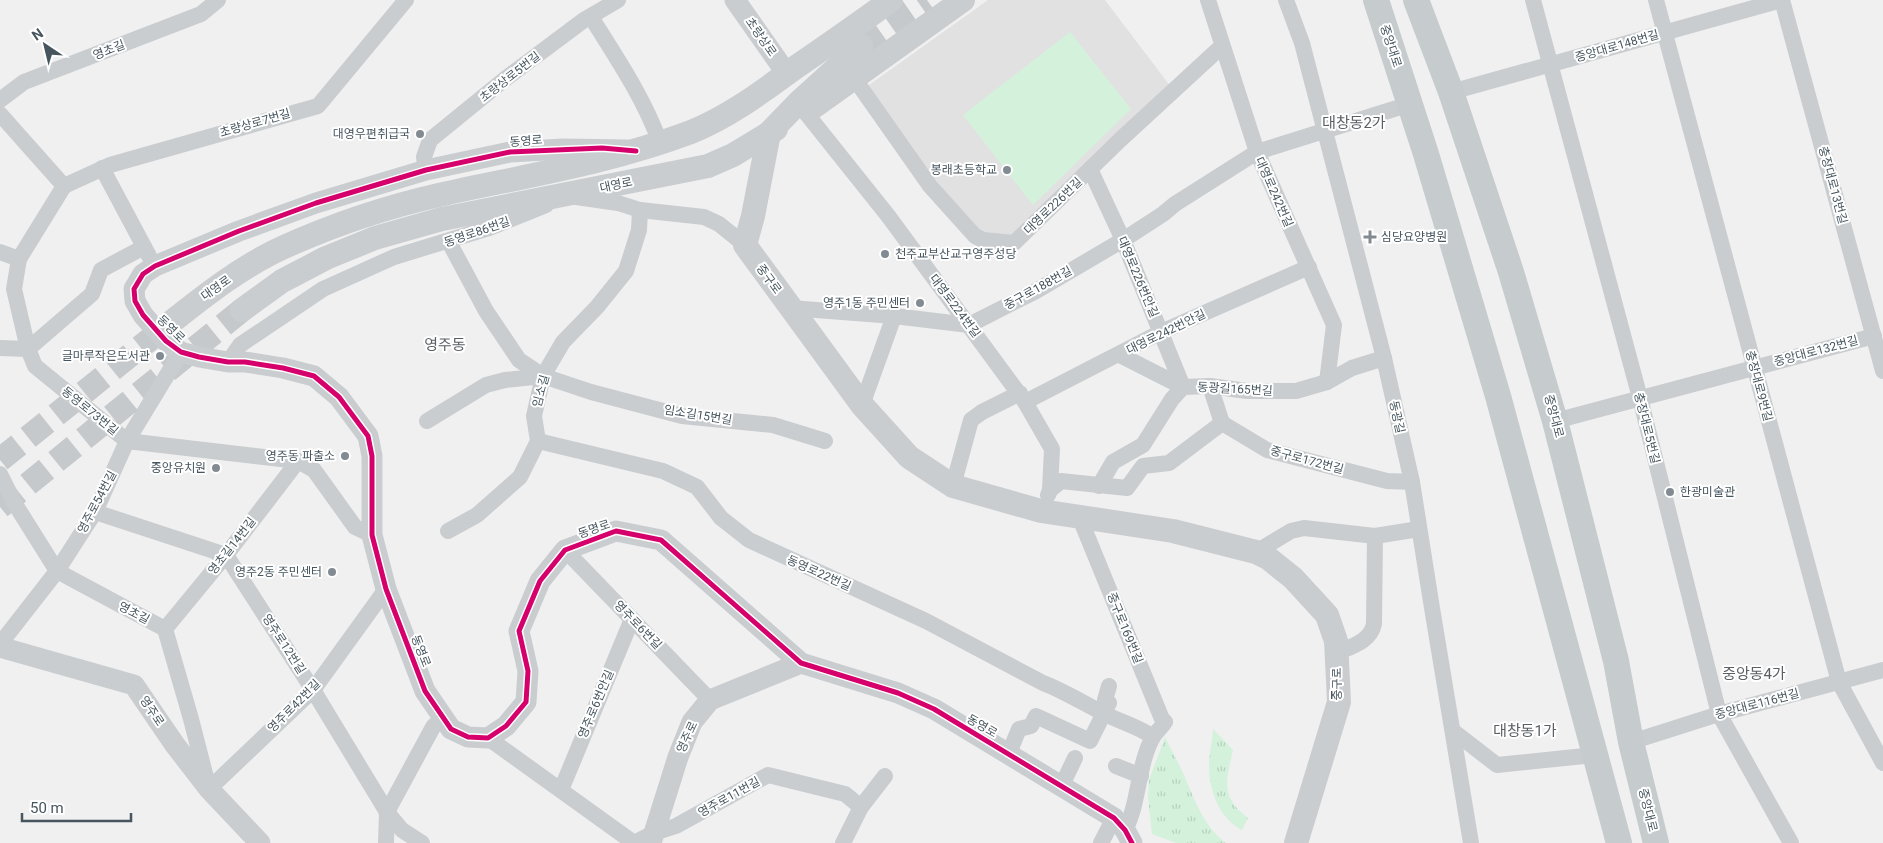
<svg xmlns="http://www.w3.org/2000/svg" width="1883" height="843" font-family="Roboto,'Noto Sans KR',sans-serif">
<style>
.education{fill:#e2e1e2}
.grass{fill:url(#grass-tufts)}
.garden{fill:#d3f1db}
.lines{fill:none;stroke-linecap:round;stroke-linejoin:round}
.secondary-tunnel{stroke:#c6c9cc;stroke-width:24;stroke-dasharray:24 12;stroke-linecap:butt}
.minor{stroke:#c9cdcf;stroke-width:16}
.tertiary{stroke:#c9cdcf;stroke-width:21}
.secondary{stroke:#cacdd0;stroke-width:24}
.primary{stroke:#c6cbcd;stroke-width:26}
.cycleway-casing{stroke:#fff;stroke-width:8}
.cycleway{stroke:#d6006c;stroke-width:5}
.poi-dot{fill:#828b91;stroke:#fff;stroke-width:2}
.labels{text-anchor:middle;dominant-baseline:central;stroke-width:4;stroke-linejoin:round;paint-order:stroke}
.street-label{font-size:12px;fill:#46555e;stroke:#fff}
.poi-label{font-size:12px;fill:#46555e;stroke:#fff;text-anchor:end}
.quarter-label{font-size:15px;fill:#5b6065;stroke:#fff}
</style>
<defs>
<pattern id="grass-tufts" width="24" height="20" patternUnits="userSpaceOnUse" patternTransform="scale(1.25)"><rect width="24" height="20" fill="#d3f1db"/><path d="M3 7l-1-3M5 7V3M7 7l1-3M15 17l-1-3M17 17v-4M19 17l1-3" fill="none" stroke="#b6d1be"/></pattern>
</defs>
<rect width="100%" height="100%" fill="#f1f0f0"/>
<!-- education -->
<path class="education" d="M988 0H1105L1171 87 1016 238 978 235 877 105 869 85Z"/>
<!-- grass -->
<g class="grass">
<path d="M1213 729 1233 750C1226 781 1220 797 1248 818L1242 830C1220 819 1209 791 1209 767 1209 755 1212 741 1213 729Z"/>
<path d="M1165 737C1171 749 1178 762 1184 775 1195 800 1203 826 1226 843H1176L1152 834 1148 797 1149 780Z"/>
</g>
<!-- garden -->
<path class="garden" d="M1070 32 1131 109 1033 205 963 115Z"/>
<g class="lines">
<!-- secondary-tunnel -->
<g class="secondary-tunnel">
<path d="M861 46 927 0"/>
<path d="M0 460 174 320"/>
<path d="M0 507 242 310"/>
</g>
<!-- minor -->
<g class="minor">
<path d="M1208 0 1257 152 1334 325 1327 382"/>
<path d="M1286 0 1302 43 1384 358 1412 482 1432 608 1471 843"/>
<path d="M1533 0 1640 398 1719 714 1791 843"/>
<path d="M1656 0 1839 682 1883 763"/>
<path d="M1782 0 1883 371"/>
<path d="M591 17C616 57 644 98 660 143"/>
<path d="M854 78 930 186 975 236 983 240 1014 243 1121 139 1222 46"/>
<path d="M1451 92 1782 0"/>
<path d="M0 100 24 82 201 14 218 0"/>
<path d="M806 113 889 217 1025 402 1052 449 1050 490"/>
<path d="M0 114 64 186"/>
<path d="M102 168 149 256"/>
<path d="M1090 169 1123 240 1183 387"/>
<path d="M426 170 424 157 430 140 505 79 584 20 618 0"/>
<path d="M64 186 19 259 14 289 28 349 35 366 127 441 298 461 314 470 355 527 372 535"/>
<path d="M64 186 110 165 318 106 406 0"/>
<path d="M576 197 618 203 640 210 704 217 719 224 745 245"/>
<path d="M449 242 486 311 519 360 543 376 591 392 682 416 773 425 825 441"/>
<path d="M0 252 19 259"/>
<path d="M790 308 894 316 969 325 1036 291 1123 240 1163 214 1175 204 1257 152 1410 104"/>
<path d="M0 348 28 349 92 294 101 270 144 247"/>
<path d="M1120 355 1183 387"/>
<path d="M228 362 240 345 323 289 394 257 489 228 546 205"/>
<path d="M1210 386 1222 423"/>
<path d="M1025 402 1161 332 1309 267"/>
<path d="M862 405 894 316"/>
<path d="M427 421 486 385 505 380 543 376"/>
<path d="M1555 421 1874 336"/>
<path d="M538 441 663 471 697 487 721 518 749 540 926 621 1043 683C1064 691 1083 703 1103 713 1120 722 1138 726 1153 737"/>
<path d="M0 474 15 504 57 571 165 629 191 719 209 789 313 690 386 589"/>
<path d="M953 486 971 420 982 412 1020 393"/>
<path d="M1099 486 1113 462 1143 445 1172 399 1183 387 1210 386 1247 391H1296L1327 382 1352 368 1384 358"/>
<path d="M1048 495 1050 490 1061 481 1127 488 1143 466 1169 463 1222 423 1267 450 1387 481 1412 482"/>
<path d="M95 512 226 555 313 690 387 812 402 830 422 843"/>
<path d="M1079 516 1162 719 1165 722C1162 727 1156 732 1153 737 1137 766 1140 801 1125 830"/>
<path d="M448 531 477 515 520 477 538 441 534 416 543 376 563 342 597 307 626 271 639 230 640 210"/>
<path d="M565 550 710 700"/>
<path d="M1256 552 1291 531 1304 528 1375 536 1419 529"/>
<path d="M165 629 226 555 298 461"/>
<path d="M0 644 57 571 95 512 127 441 181 352"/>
<path d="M1337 653C1352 646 1370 642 1374 624L1375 536"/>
<path d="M1453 731 1497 765 1594 755"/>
<path d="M488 738 634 843"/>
<path d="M1631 742 1719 714 1883 670"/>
<path d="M1009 753 1019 729 1031 726 1036 716 1090 741 1109 703 1105 700 1109 686"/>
<path d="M1116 766 1141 776"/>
<path d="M1062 785 1075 758"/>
<path d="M561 790 632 619"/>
<path d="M386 843 387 812 433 727 442 718"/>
<path d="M634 843 654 833 676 826 768 775 845 794 861 807"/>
<path d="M843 843 861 807 885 776"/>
<path d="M1101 843 1114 818"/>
</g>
<!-- tertiary -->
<g class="tertiary">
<path d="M735 0 787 74"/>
<path d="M627 150 563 149 510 152 426 170 316 203 239 231 155 266 143 274 134 289 135 301 143 315 166 341 181 352 199 357 228 362H245L283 368 314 376 339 397 368 436 372 456V535L386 589 425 691 451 729 468 737 488 738 506 726 526 702 528 671 519 631 540 581 565 550 616 531 661 540 801 663 898 693 934 709 1114 818 1125 830 1132 843"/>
<path d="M0 647 134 685 175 745 209 789 260 843"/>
<path d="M651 843 678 757 692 722 710 700 801 663"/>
</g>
<!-- secondary -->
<g class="secondary">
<path d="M861 46 798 103 769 133 753 216 745 245 862 405 909 457 953 486 1041 511 1173 531 1256 552 1268 558 1293 578 1327 615 1336 641 1339 702 1296 843"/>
<path d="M812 108 963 0"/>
<path d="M242 310 282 281 326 258 375 238 442 219 708 166 733 155 776 129"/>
<path d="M174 320C208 293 244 265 284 247 333 225 386 207 439 195 524 176 609 163 691 132 729 117 763 91 796 67 828 45 860 23 891 0"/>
</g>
<!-- primary -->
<g class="primary">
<path d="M1376 0 1426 154 1498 396 1619 843"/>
<path d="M1416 0 1451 92 1511 272 1555 421 1616 661 1631 742 1656 843"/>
</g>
<!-- cycleway casing -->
<g class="cycleway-casing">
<path id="cycleway" d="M636 151 602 148 510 152 426 170 316 203 239 231 155 266 143 274 134 289 135 301 143 315 166 341 181 352 199 357 228 362H245L283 368 314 376 339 397 368 436 372 456V535L386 589 425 691 451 729 468 737 488 738 506 726 526 702 528 671 519 631 540 581 565 550 616 531 661 540 801 663 898 693 934 709 1114 818 1125 830 1132 843"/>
</g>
<!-- cycleway -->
<use href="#cycleway" class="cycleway"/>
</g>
<!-- markers -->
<g class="poi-dot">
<circle cx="420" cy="134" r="5"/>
<circle cx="1007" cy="170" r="5"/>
<path d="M1367.5 229.5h5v5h5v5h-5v5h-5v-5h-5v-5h5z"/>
<circle cx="885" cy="254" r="5"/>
<circle cx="920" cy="303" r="5"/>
<circle cx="160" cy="356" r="5"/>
<circle cx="345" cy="456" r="5"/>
<circle cx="216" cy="468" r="5"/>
<circle cx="1670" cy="492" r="5"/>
<circle cx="332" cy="572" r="5"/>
</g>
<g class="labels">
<!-- street labels -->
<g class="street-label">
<text transform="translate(761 37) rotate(55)">초량상로</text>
<text transform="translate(1391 46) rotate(72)">중앙대로</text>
<text transform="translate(1617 46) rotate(-16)">중앙대로148번길</text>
<text transform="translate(109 50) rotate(-21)">영초길</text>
<text transform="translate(510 77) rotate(-38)">초량상로5번길</text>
<text transform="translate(255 123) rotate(-16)">초량상로7번길</text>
<text transform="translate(526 141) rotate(-4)">동영로</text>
<text transform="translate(616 185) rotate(-12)">대영로</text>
<text transform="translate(1833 185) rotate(75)">충장대로13번길</text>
<text transform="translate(1274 192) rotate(66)">대영로242번길</text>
<text transform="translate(1053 206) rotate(-44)">대영로226번길</text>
<text transform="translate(477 232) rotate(-19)">동영로86번길</text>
<text transform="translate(1138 277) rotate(67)">대영로226번안길</text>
<text transform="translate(769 279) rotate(54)">중구로</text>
<text transform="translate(216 288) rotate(-35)">대영로</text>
<text transform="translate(1038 288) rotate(-29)">중구로188번길</text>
<text transform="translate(955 306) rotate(53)">대영로224번길</text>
<text transform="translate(171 329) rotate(44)">동영로</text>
<text transform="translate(1166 332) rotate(-26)">대영로242번안길</text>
<text transform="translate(1816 351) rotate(-15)">중앙대로132번길</text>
<text transform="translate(1759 386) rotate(75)">충장대로9번길</text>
<text transform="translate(1235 389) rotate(3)">동광길165번길</text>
<text transform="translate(541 391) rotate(-75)">임소길</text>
<text transform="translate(90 411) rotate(39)">동영로73번길</text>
<text transform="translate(698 415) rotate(9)">임소길15번길</text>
<text transform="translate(1554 416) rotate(75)">중앙대로</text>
<text transform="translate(1397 417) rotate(77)">동광길</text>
<text transform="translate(1647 428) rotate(76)">충장대로5번길</text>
<text transform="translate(1307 460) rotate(15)">중구로172번길</text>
<text transform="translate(97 502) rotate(-62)">영주로54번길</text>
<text transform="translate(594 529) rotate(-19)">동명로</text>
<text transform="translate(232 546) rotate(-52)">영초길14번길</text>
<text transform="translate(819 573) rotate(24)">동영로22번길</text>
<text transform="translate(134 613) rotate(28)">영초길</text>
<text transform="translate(638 625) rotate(46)">영주로6번길</text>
<text transform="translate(1125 628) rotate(68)">중구로169번길</text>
<text transform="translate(284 644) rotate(57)">영주로12번길</text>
<text transform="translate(421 651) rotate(69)">동영로</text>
<text transform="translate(1337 684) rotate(-90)">중구로</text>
<text transform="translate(596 704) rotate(-67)">영주로6번안길</text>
<text transform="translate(1757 704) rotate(-15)">중앙대로116번길</text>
<text transform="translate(294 706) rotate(-45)">영주로42번길</text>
<text transform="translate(152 711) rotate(56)">영주로</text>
<text transform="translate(982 726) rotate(30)">동영로</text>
<text transform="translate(687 737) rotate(-65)">영주로</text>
<text transform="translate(729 797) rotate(-29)">영주로11번길</text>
<text transform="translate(1648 810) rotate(76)">중앙대로</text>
</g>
<!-- poi labels -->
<g class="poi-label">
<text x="410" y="134">대영우편취급국</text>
<text x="997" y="170">봉래초등학교</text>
<text x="1381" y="237" text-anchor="start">심당요양병원</text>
<text x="895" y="254" text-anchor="start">천주교부산교구영주성당</text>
<text x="910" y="303">영주1동 주민센터</text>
<text x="150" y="356">글마루작은도서관</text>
<text x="335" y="456">영주동 파출소</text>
<text x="206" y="468">중앙유치원</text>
<text x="1680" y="492" text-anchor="start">한광미술관</text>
<text x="322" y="572">영주2동 주민센터</text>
</g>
<!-- quarter labels -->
<g class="quarter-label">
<text x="1354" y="123">대창동2가</text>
<text x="445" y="345">영주동</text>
<text x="1754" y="674">중앙동4가</text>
<text x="1525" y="731">대창동1가</text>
</g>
</g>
<!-- north arrow -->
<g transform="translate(45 45) rotate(325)" stroke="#ffffff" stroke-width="4" paint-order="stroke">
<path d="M0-4L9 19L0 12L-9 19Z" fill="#46555e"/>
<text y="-8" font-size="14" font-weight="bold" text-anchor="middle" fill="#46555e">N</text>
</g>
<!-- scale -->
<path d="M22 813v8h109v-8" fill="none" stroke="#46555e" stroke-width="2.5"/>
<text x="30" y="813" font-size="15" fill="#46555e" stroke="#ffffff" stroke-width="4" paint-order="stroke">50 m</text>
</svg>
